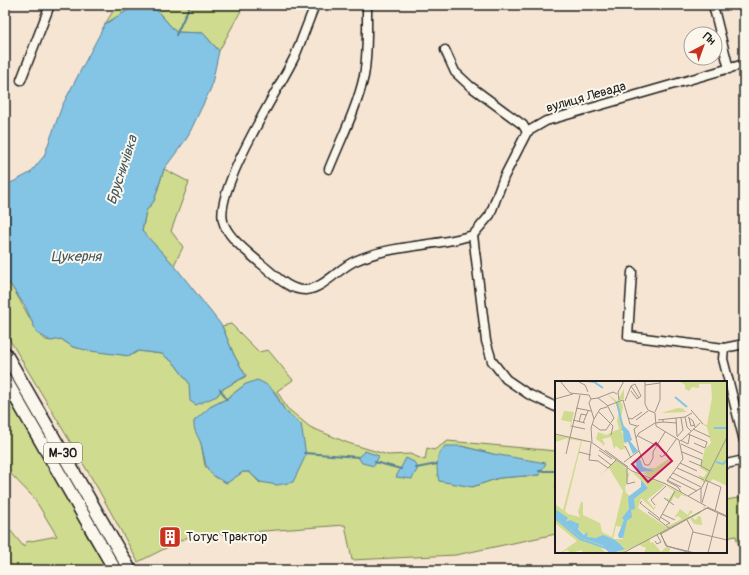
<svg xmlns="http://www.w3.org/2000/svg" width="749" height="575" font-family="Pangolin,sans-serif">
<style>
.green{fill:#cfdb8e;stroke:#767c55;fill-rule:evenodd}
.water{fill:#84c4e5;stroke:#5a8195}
.lines{fill:none;stroke-linecap:round;stroke-linejoin:round}
.stream{stroke:#5a8195;stroke-width:2}
.minor-casing{stroke:#1c1c1c;stroke-width:11}
.highway-casing{stroke:#1c1c1c;stroke-width:15}
.minor{stroke:#fbf7ec;stroke-width:8}
.highway{stroke:#fbf7ec;stroke-width:12}
.labels{text-anchor:middle;dominant-baseline:central;stroke-width:4;stroke-linejoin:round;paint-order:stroke}
.shield{fill:#fbf7ec;stroke:#5f5e5a;stroke-width:1}
.shield-label{font-size:12px;font-weight:bold;fill:#1c1c1c}
.street-label{font-size:13px;fill:#1c1c1c;stroke:#fbf7ec}
.poi-label{font-size:13px;fill:#1c1c1c;stroke:#fbf7ec;text-anchor:start}
.water-label{font-size:14px;font-style:italic;fill:#405762;stroke:#fbf7ec}
.inset-river{fill:none;stroke:#84c4e5;stroke-width:2}
.inset-road{fill:none;stroke:#9f958a;stroke-width:1}
.view{fill:#c2185b;fill-opacity:0.15;stroke:#c2185b;stroke-width:2}
.inset-edge{fill:none;stroke:#1c1c1c;stroke-width:2}
</style>
<rect width="100%" height="100%" fill="#f6e5d3"/>
<filter id="ink" filterUnits="userSpaceOnUse"><feTurbulence type="fractalNoise" baseFrequency=".025" numOctaves="2"/><feDisplacementMap in="SourceGraphic" scale="8" xChannelSelector="R" yChannelSelector="G"/><feConvolveMatrix kernelMatrix="1 2 1 2 8 2 1 2 1" color-interpolation-filters="sRGB"/></filter>
<g filter="url(#ink)">
<!-- green -->
<g class="green">
<path d="M117 5H151L133 7 105 24Z"/>
<path d="M152 5H244L219 51 203 33 176 32Z"/>
<path d="M164 169 189 182 171 231 183 247 174 265 142 232 146 211 154 201Z"/>
<path d="M5 277C16 289 36 335 46 340 52 342 55 339 61 339L73 347 130 356 138 351 162 354 174 363 189 383 217 396C223 386 236 383 246 376L234 355 222 326 231 324 259 352 268 350 293 380 277 391 287 408 310 427 348 443 388 455 410 454 425 460 427 448 434 450 448 441 556 451V534L456 555 352 560 345 525 196 536 186 538 138 562 97 487 5 332ZM246 384 275 392 285 411 301 424 260 483 249 472H243L226 483 205 466 201 443 210 407 226 399ZM461 446 493 454 539 475 499 478 472 487Z"/>
<path d="M5 389 60 483 88 538 109 570H5V524L24 547 26 542 57 536 34 498 5 468Z"/>
<path d="M744 497V565L736 536 726 538V500Z"/>
</g>
<!-- water -->
<g class="water">
<path d="M152 5 176 32 203 33 219 51 211 88 187 138 164 169 154 201 146 211 142 231 174 265 222 326 234 355 246 376 221 390 217 396 196 405 190 401 189 383 174 363 162 354 138 351 130 356 90 351 73 347 61 339 51 341 37 333 25 306 5 277V186L30 173 44 156 62 106 105 24 133 7Z"/>
<path d="M257 380C275 387 275 395 284 409 288 415 296 419 301 424L306 455 293 482 277 485 260 482 249 472H243L227 483C203 473 207 466 201 444 198 435 193 431 194 421L210 407 226 399 246 384Z"/>
<path d="M445 446H461L493 454 546 463 539 475 499 478 472 487 439 481C436 466 435 458 445 446Z"/>
<path d="M365 451 379 456 374 466 362 463 358 457Z"/>
<path d="M406 458 414 462 418 468 412 479 396 477Z"/>
</g>
<g class="lines">
<!-- stream -->
<g class="stream">
<path d="M176 35 190 5"/>
<path d="M220 389 227 400"/>
<path d="M304 453 359 457"/>
<path d="M375 462 401 469"/>
<path d="M416 468 437 464"/>
<path d="M539 471H556"/>
</g>
<!-- minor casing -->
<g class="minor-casing">
<g id="minor">
<path d="M315 5C308 22 302 39 295 56 279 89 215 188 223 221 227 237 248 252 260 263 273 273 288 291 306 290 324 288 339 268 355 261 392 244 435 247 473 235"/>
<path d="M713 5 729 69"/>
<path d="M445 50 455 72 470 86 523 125 527 132"/>
<path d="M21 80 50 5"/>
<path d="M329 169C341 139 357 108 364 76 368 53 367 28 367 5"/>
<path d="M473 235 490 215 504 177 527 132 546 121 744 64"/>
<path d="M473 235 486 341 492 361 506 379 528 394 556 407"/>
<path d="M632 272 628 336 724 348 744 344"/>
<path d="M724 348 723 359 744 441"/>
<path d="M726 464 744 460"/>
</g>
</g>
<!-- highway casing -->
<g class="highway-casing">
<g id="highway">
<path d="M5 353 130 570"/>
<path d="M5 379 115 570"/>
</g>
</g>
<!-- minor -->
<use href="#minor" class="minor"/>
<!-- highway -->
<use href="#highway" class="highway"/>
</g>
</g>
<!-- icons -->
<defs>
<g id="building-square" transform="scale(1.15)"><rect x="-9" y="-9" width="18" height="18" rx="4" fill="#c8321e" stroke="#fbf7ec"/><path d="M-4-6H4V6H1V3H-1V6H-4ZM-2.5-4.3h1.7v1.8h-1.7ZM.8-4.3h1.7v1.8H.8ZM-2.5-1h1.7V.8h-1.7ZM.8-1h1.7V.8H.8Z" fill="#fff"/></g>
</defs>
<g fill-rule="evenodd">
<use href="#building-square" x="170" y="537"/>
</g>
<g class="labels">
<!-- shield labels -->
<rect class="shield" x="44" y="443" width="38" height="20" rx="3"/>
<g class="shield-label">
<text x="63" y="453">М-30</text>
</g>
<!-- street labels -->
<g class="street-label">
<text transform="translate(586 97) rotate(-16)">вулиця Левада</text>
</g>
<!-- poi labels -->
<g class="poi-label">
<text x="186" y="537">Тотус Трактор</text>
</g>
<!-- water labels -->
<g class="water-label">
<text transform="translate(122 170) rotate(-72)">Брусничівка</text>
<text x="76" y="256">Цукерня</text>
</g>
</g>
<!-- overview -->
<g transform="translate(555 381)">
<rect width="172" height="172" fill="#f6e5d3"/>
<path d="M124 0H172V105L158 98 155 101H148L143 94 149 96 152 91 145 87 150 68 156 62 152 46 145 42 152 44 157 17 156 3H144V7L137 6 134 10 130 8V4ZM69 8V18L65 19 68 25 66 37 69 45 66 49 72 63 68 62 71 67 66 69 61 65 59 68 56 56 47 58 50 63 47 65 48 63 41 58 43 51 51 54 64 48 62 40 64 31 60 21 52 13 62 20ZM123 27 130 28 128 29 132 31 106 32ZM9 30 19 31 14 53 16 41 6 39ZM0 54 27 59 34 62 27 60 10 130 13 133 25 136 23 131 26 121H28V134L45 142 47 151 57 156 68 110 54 87 45 94 61 79 72 88 73 93 75 91 70 107 71 112 79 118 93 106 77 91 111 104 133 116 126 114 123 118 119 115 116 121 109 117 114 118 119 110 110 104 92 119 99 127 103 120 99 129 86 117 83 127 111 146 127 138 123 135 119 137 125 128 133 134 135 129 138 131 134 134V136L149 128 148 125 151 127 143 131H145L146 132 137 137 141 139 143 135 146 136 147 144 139 143 135 137 95 158V162L98 161 106 171 111 166 115 167 114 172H89L91 167 84 164 69 170 75 172H62L70 167 50 156 47 165 58 172 45 166 51 172H29L26 169 16 172 12 169 5 172 22 160 0 142V136L7 144 13 138 6 132 0 133V123L8 129 26 60 14 58 12 65 13 57 0 61ZM14 139 31 155V158L12 147 21 151ZM69 139 68 158H58L61 145 67 146ZM115 77 114 81 97 97 88 92 94 90 93 87H100Z" fill="#cfdb8e" fill-rule="evenodd"/>
<path d="M69 45 74 50 77 59 75 60 83 70 78 73 73 61H69L68 50 66 49ZM85 78 88 86 100 90 82 91 81 80ZM86 99 93 107 79 118 80 128 76 129 77 136 72 140 68 157H64L63 154 69 139 67 137 74 128 73 116 86 106ZM0 128 13 137 11 141 15 139 24 143 23 148 29 154 33 151 32 156 41 157 48 154 60 159 70 168 58 172 47 164 26 157 0 136Z" fill="#84c4e5"/>
<path class="inset-river" d="M32 0 39 1 48 7M120 16 132 26M62 22 68 47M159 47H172M161 81 168 83 172 79M0 137 25 158 51 167 56 172"/>
<path class="inset-road" d="M5 0 15 12 34 14 36 18M90 0V23L93 29 100 32 101 45 124 59 128 78 112 100 123 106 126 111M24 1 30 4 33 11M90 4 105 2M76 10 82 18 86 15 80 3 76 5 84 17M43 17 58 11 62 13M0 18 18 13M36 18 34 22 39 38 36 47 37 61M36 18 43 17 52 24 59 37 51 49H45L37 43M64 19 63 11 69 0M70 20 76 5M52 25 68 19 75 43 82 45M21 27 36 30M136 29 148 43M44 31 58 45 56 54M100 31 105 19V0M130 36 132 46 136 50M133 36 138 40 140 46M73 37 77 38 87 31M121 37 122 55M134 37 136 45 140 44M39 38 45 28 52 26M18 39 30 42M81 39 93 30M103 39 130 36 137 32M24 41 26 33 31 34M108 41 122 42M28 42 33 30M16 45 30 48M138 48 155 56M0 53 36 61 77 90 111 103 151 125M133 53 152 61 150 67 139 62M83 55 102 65M122 56 128 49 126 37M81 57 79 48 84 44M125 59 133 63 135 53M126 60 145 42M36 62 34 79 43 80 53 87 61 79M126 63 148 73M70 65 76 77M44 69 57 78M50 69 73 86M84 70 90 84H94L98 77M24 71 36 74M127 71 147 79 146 85 155 90M11 73 25 14M43 74 56 84M105 74 106 76 110 74 122 57M98 77V71L110 51M134 80 146 85M69 81 84 70 81 57 84 52 100 42 108 41V38M125 82 142 90M72 87V103L80 101M122 87 149 99M118 92 146 106M114 96 142 110M112 99 126 106M150 99 166 106 160 130M133 115 146 107M109 117 119 124M87 120 85 122 104 137M146 121V108L172 56M147 122 153 101M100 124 96 119 111 105M152 126 172 135M93 131 114 147M107 133 120 139M105 136 115 142 111 144M104 139 120 110M132 139 138 150 133 170M138 151 172 159M105 152 112 165 140 172M100 160 102 163 106 161 102 154M68 172 154 126M136 172 111 165 106 153 152 127 172 136M153 172 163 132"/>
<path class="view" d="M101 62 117 80 93 101 77 83Z"/>
<rect width="172" height="172" class="inset-edge"/>
</g>
<!-- margin -->
<rect width="749" height="575" fill="none" stroke="#fbf7ec" stroke-width="20"/>
<rect x="10" y="10" width="729" height="555" fill="none" stroke="#1c1c1c" stroke-width="1.5" filter="url(#ink)"/>
<!-- north arrow -->
<g transform="translate(703 46) rotate(41)"><circle r="19" fill="#fbf7ec" stroke="#a29f99"/>
<path d="M0-3L7 15L0 10L-7 15Z" fill="#c8321e"/>
<text y="-6" font-size="11" font-weight="bold" text-anchor="middle" fill="#1c1c1c">Пн</text>
</g>
</svg>
